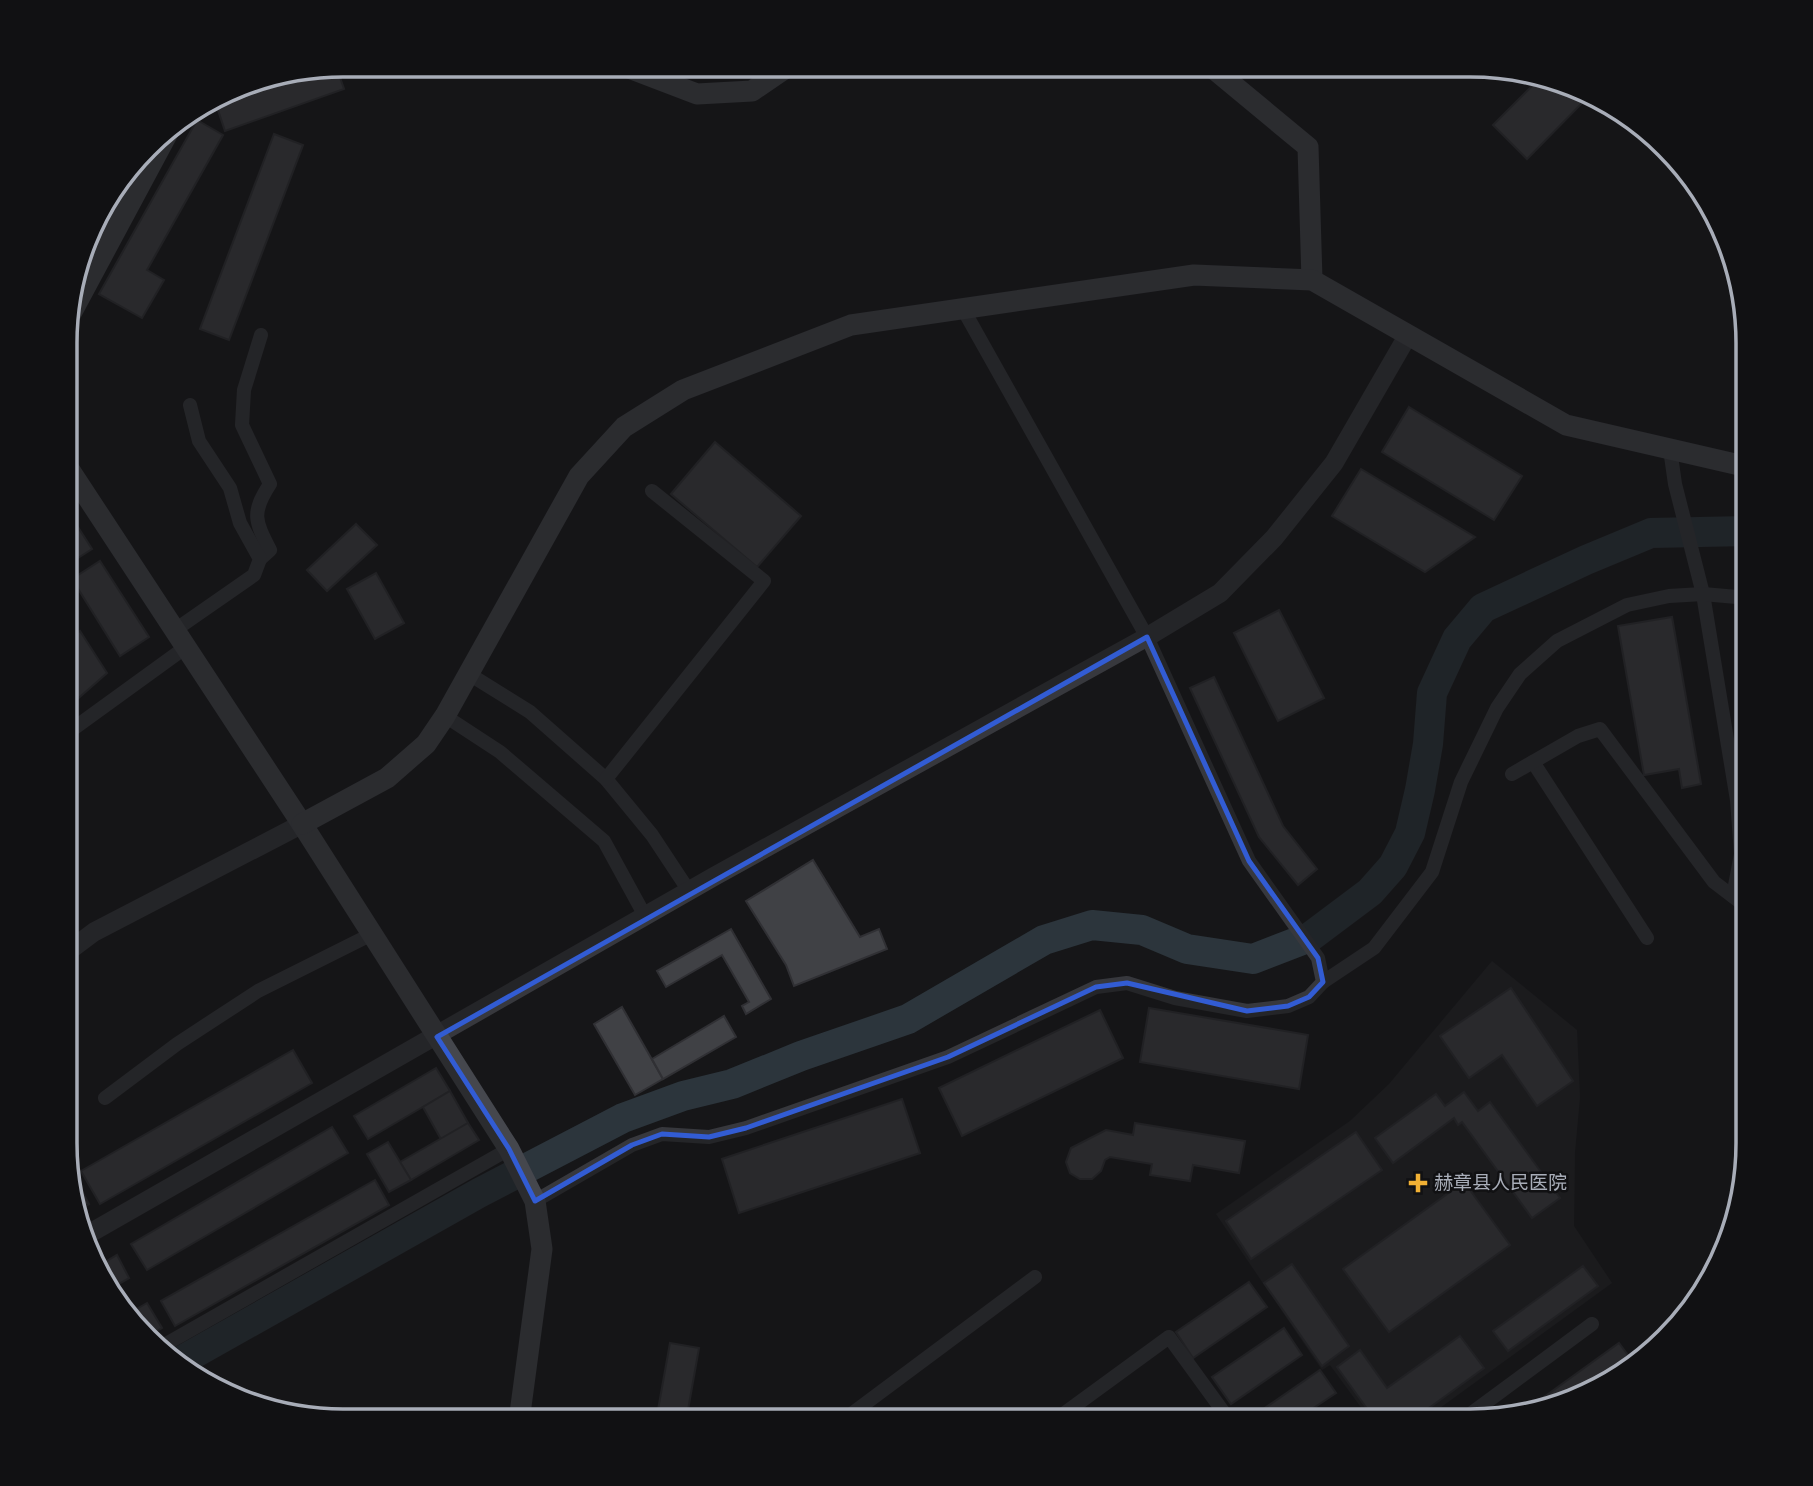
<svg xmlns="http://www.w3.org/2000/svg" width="1813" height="1486" font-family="Karla,'Noto Sans SC',sans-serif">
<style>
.built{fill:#222225}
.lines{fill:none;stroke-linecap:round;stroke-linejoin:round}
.river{stroke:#2c353c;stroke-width:30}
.building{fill:#404145;stroke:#303034;stroke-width:2}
.minor{stroke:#37383d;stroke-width:14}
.tertiary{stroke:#37383d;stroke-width:19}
.secondary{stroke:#45474d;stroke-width:21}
.marked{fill:none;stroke:#325cd3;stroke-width:5;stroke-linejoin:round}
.poi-dot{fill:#f2b134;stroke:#111113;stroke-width:2.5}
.labels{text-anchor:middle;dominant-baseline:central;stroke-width:5;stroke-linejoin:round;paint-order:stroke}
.poi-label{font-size:19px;fill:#a8adb8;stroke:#111113;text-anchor:start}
.rim{fill:none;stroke:#a8adb8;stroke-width:3.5}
</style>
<rect width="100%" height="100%" fill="#161618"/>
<!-- built -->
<path class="built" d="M1492 961 1577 1030 1580 1097 1575 1152 1574 1226 1612 1283 1422 1421H1371L1330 1365 1322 1370 1216 1214 1350 1121 1389 1084Z"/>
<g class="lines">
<!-- river -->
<path class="river" d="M179 1362 479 1193 623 1118 683 1096 732 1084 801 1056 908 1019 1044 940 1092 925 1142 930 1187 949 1253 959 1310 937 1370 892 1393 866 1410 833 1420 790 1428 744 1432 693 1457 639 1483 608 1586 560 1651 533 1748 531"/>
</g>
<!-- building -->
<g class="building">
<path d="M336 66 344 89 225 131 216 104 312 70Z"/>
<path d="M1540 78 1577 86 1590 95 1527 159 1493 125Z"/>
<path d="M197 120 223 135 147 270 164 280 142 318 99 294Z"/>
<path d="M274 134 303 145 229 340 200 329Z"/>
<path d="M1409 407 1522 476 1494 520 1382 452Z"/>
<path d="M715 442 801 516 757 567 671 494Z"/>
<path d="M1361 469 1475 537 1425 572 1332 516Z"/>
<path d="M67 510 92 549 67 565Z"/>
<path d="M356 524 377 545 327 591 307 570Z"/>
<path d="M100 561 149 637 120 656 72 579Z"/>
<path d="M376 573 404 623 375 639 347 589Z"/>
<path d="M1279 610 1324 698 1278 721 1234 633Z"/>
<path d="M67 614 76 629 66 636Z"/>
<path d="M1672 617 1701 784 1682 788 1679 769 1644 775 1618 626Z"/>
<path d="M80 631 107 673 66 709V677L69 675 66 671V640Z"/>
<path d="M1214 677 1283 826 1317 869 1298 885 1259 837 1190 688Z"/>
<path d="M813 860 860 937 879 929 887 949 794 986 786 965 746 901Z"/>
<path d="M731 929 771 999 746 1014 742 1006 749 1002 722 955 666 987 657 971Z"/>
<path d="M1511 988 1573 1081 1537 1106 1502 1055 1469 1078 1440 1036Z"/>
<path d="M622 1007 663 1079 635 1095 594 1024Z"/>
<path d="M1149 1008 1308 1035 1299 1089 1140 1062Z"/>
<path d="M1100 1010 1123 1058 962 1136 939 1088Z"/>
<path d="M724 1016 736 1037 663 1079 652 1059Z"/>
<path d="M293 1050 312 1083 100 1204 81 1171Z"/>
<path d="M436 1068 450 1091 368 1139 354 1116Z"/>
<path d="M450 1091 468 1123 441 1139 423 1107Z"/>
<path d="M1464 1092 1478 1111 1490 1102 1560 1198 1532 1218 1462 1122 1458 1125 1454 1118 1393 1163 1375 1138 1436 1094 1445 1106Z"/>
<path d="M902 1099 920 1153 739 1213 722 1159Z"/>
<path d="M468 1123 479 1140 411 1180 400 1162Z"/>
<path d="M1135 1123 1245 1141 1239 1173 1193 1165 1190 1181 1150 1175 1152 1164 1110 1157 1105 1160 1101 1171 1092 1179H1080L1070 1173 1066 1162 1071 1148 1106 1130 1133 1135Z"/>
<path d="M332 1127 348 1153 147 1270 131 1244Z"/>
<path d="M1356 1132 1382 1170 1251 1259 1226 1221Z"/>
<path d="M388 1142 411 1180 389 1192 367 1154Z"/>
<path d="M74 1177 89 1204 78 1210 70 1179Z"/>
<path d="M375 1180 389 1205 175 1326 161 1301Z"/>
<path d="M1464 1182 1510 1245 1389 1332 1343 1269Z"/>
<path d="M117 1255 129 1278 110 1289 95 1268Z"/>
<path d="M1292 1264 1349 1346 1322 1366 1264 1283Z"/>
<path d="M1583 1266 1598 1286 1508 1351 1493 1331Z"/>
<path d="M1249 1282 1267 1307 1193 1358 1176 1332Z"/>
<path d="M147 1303 162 1328 145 1338 128 1314Z"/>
<path d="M1284 1328 1302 1355 1231 1404 1212 1377Z"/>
<path d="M1460 1336 1484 1368 1411 1421H1376L1337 1367 1360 1350 1387 1388Z"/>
<path d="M670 1343 699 1348 686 1421H656Z"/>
<path d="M1619 1343 1633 1362 1577 1400 1526 1410Z"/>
<path d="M1320 1370 1336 1393 1294 1421H1246Z"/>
<path d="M1361 1411 1367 1421H1346Z"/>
</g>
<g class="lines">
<!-- minor -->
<g class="minor">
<path d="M1670 449 1675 484 1703 594 1737 800 1741 854 1733 896"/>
<path d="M260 559 270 550C255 521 251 513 270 484L242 425 244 390 261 335"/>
<path d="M175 630 254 575 260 559 240 523 230 488 199 441 190 405"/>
<path d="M469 674 530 712 606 779 652 835 689 891"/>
<path d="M445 716 500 752 604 841 645 916"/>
<path d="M66 734 186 647"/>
<path d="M1533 762 1647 938"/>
<path d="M1512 774 1578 736 1600 729 1714 882 1748 908"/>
<path d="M606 779 764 581 652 491"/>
<path d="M1323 982 1374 948 1432 872 1461 782 1497 708 1520 674 1557 641 1627 605 1669 596 1703 594 1748 598"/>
<path d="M105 1098 177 1044 258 991 372 934"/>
<path d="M535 1201 632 1145 662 1134 709 1137 746 1128 948 1057 1096 987 1127 983 1175 998 1247 1011 1288 1006 1309 997 1323 982 1318 958 1249 861 1147 637 963 309"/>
<path d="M159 1348 509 1149"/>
<path d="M850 1421V1415L1035 1277"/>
<path d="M1054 1421 1169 1337 1230 1421"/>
<path d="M1461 1421 1592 1324"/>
</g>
<!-- tertiary -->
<g class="tertiary">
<path d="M66 953 94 932 302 824"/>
<path d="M85 1236 715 876 1147 637 1220 593 1274 538 1334 463 1408 335"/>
</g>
<!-- secondary -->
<g class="secondary">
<path d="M621 65 697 94 752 91 790 65"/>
<path d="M1209 65 1308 147 1312 280"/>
<path d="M67 321 171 127"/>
<path d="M67 466 302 824 509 1149 535 1201 542 1249 519 1421"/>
<path d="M302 824 387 778 426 744 445 716 579 476 624 427 683 390 851 325 1194 275 1312 280 1566 425 1748 467"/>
</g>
</g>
<!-- marked area -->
<path d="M0 0H1813V1486H0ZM1147 637 1249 861 1318 958 1323 982 1309 997 1288 1006 1247 1011 1127 983 1096 987 948 1057 746 1128 709 1137 662 1134 632 1145 535 1201 509 1149 437 1037Z" fill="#161618" fill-opacity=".55" fill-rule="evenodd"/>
<path class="marked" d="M1147 637 1249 861 1318 958 1323 982 1309 997 1288 1006 1247 1011 1127 983 1096 987 948 1057 746 1128 709 1137 662 1134 632 1145 535 1201 509 1149 437 1037Z"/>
<!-- markers -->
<path class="poi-dot" d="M1414.5 1172.5h7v7h7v7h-7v7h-7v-7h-7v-7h7z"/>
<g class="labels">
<!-- poi labels -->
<g class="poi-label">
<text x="1434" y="1183">赫章县人民医院</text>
</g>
</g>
<!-- crop -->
<path d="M0 0H1813V1486H0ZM343 77H1470A266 266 0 0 1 1736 343V1143A266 266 0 0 1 1470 1409H343A266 266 0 0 1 77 1143V343A266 266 0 0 1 343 77Z" fill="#111113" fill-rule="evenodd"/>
<path class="rim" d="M343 77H1470A266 266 0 0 1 1736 343V1143A266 266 0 0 1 1470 1409H343A266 266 0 0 1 77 1143V343A266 266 0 0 1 343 77Z"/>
</svg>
